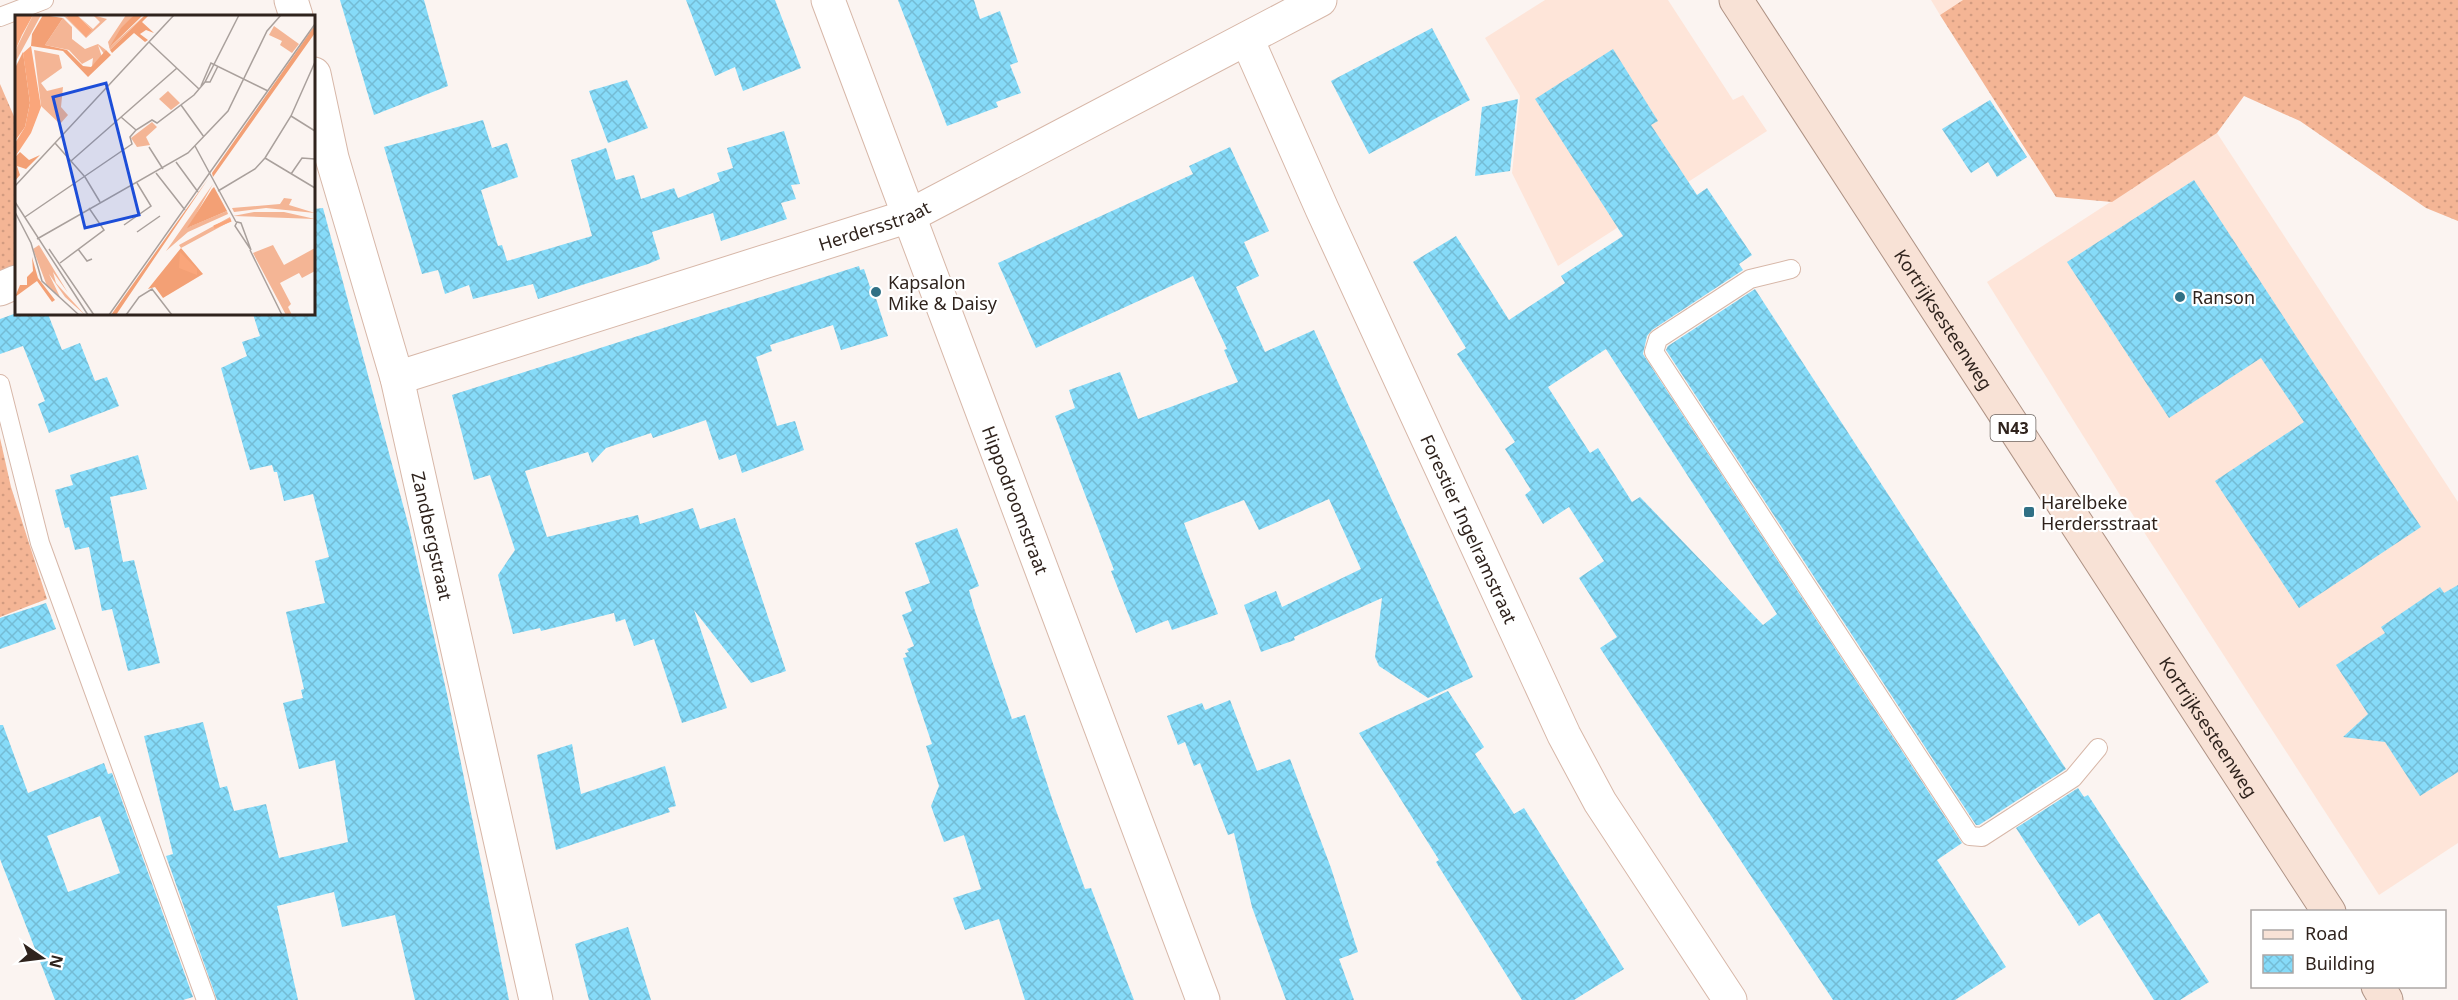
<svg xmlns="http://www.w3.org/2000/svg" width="2458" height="1000" font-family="'Noto Sans',sans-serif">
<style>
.built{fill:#fee5d9}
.grass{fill:url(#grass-dots)}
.building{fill:url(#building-cross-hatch);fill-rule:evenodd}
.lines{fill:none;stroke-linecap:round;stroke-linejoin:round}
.service-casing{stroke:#d7b7a8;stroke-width:20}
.minor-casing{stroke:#d7b7a8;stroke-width:35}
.tertiary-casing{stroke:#d7b7a8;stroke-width:35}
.primary-casing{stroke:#ae9284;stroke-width:35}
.service{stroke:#fff;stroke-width:18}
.minor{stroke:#fff;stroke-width:33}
.tertiary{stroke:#fff;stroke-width:33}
.primary{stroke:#f8e2d6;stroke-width:33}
.poi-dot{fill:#307085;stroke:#fff;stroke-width:2}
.labels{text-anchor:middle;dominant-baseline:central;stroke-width:4.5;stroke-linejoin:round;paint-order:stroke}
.shield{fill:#fff;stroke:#6d6561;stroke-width:1.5}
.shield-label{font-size:16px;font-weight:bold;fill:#2f231d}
.street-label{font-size:18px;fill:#2f231d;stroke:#fff}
.poi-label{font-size:18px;fill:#2f231d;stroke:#fff;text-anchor:start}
.inset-river{fill:none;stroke:#faa67b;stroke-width:3}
.inset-road{fill:none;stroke:#a9a09c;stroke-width:1.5}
.view{fill:#1d4ed8;fill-opacity:0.15;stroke:#1d4ed8;stroke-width:3}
.inset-edge{fill:none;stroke:#2f231d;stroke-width:3}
</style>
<defs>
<pattern id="grass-dots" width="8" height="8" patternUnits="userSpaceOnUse" patternTransform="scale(1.5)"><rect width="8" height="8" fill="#f4b595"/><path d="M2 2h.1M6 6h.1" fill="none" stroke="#d29b80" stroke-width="1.8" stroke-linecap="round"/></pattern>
<pattern id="building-cross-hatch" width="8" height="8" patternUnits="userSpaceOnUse" patternTransform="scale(1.5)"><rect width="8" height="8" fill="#86dbf9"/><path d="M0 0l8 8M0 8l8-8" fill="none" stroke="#74bcd5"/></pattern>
</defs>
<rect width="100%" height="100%" fill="#fbf4f1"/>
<!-- built -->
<g class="built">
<path d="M1545 0H1668L1733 100 1743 95 1767 131 1558 266 1512 173 1520 96 1485 38Z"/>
<path d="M1931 0H1963L1940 15Z"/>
<path d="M2217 133 2458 502V843L2379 895 2120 495 1987 282Z"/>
</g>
<!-- grass -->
<g class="grass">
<path d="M1963 0H2458V221L2426 208 2300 121 2244 96 2217 133 2112 202 2056 197 1940 15Z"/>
<path d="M0 84 16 121V271L0 277Z"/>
<path d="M0 438 11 487 47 599 0 617Z"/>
</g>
<!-- building -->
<g class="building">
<path d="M340 0H424L448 86 374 115Z"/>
<path d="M686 0H775L801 68 743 91 735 67 715 76Z"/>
<path d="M898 0H974L980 19 1000 11 1018 62 1010 65 1021 93 996 102 998 107 947 126Z"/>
<path d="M1432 28 1470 100 1369 154 1331 81Z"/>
<path d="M1613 49 1658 121 1651 125 1697 195 1707 188 1752 255 1739 264 1743 270 1652 330 1647 336 1643 354 1962 843 1937 860 2006 967 1955 1000H1833L1600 648 1617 637 1579 578 1604 561 1569 507 1543 524 1525 495 1531 490 1505 449 1515 442 1457 354 1466 348 1413 262 1456 236 1509 320 1565 283 1561 276 1623 236 1535 99ZM1606 349 1777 614 1763 625 1640 497 1632 502 1598 448 1590 453 1548 387Z"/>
<path d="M627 80 648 128 608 143 589 91Z"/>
<path d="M1518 99 1510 171 1475 176 1482 107Z"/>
<path d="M1990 100 2027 157 1997 177 1988 162 1971 173 1942 129Z"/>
<path d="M483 120 492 148 507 143 518 177 481 190 498 246 502 245 507 261 592 236 571 160 606 148 616 180 634 175 641 199 674 188 678 198 720 181 717 173 733 168 727 148 784 131 800 184 791 185 796 199 781 203 787 219 721 241 713 213 652 232 660 259 648 264 538 299 533 284 473 299 469 285 445 294 438 270 422 274 384 147Z"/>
<path d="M1230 147 1269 231 1244 242 1259 276 1236 287 1265 352 1314 330 1473 677 1428 698 1379 666 1375 657 1382 598 1294 637 1295 640 1261 652 1244 605 1276 591 1282 607 1361 569 1329 499 1259 530 1244 500 1184 523 1218 614 1172 630 1168 620 1136 633 1111 571 1114 570 1055 416 1075 408 1069 390 1120 372 1138 419 1238 382 1224 350 1227 349 1193 276 1036 348 998 263 1193 174 1189 166Z"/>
<path d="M2194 180 2421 527 2299 608 2215 481 2304 422 2261 358 2169 418 2067 262Z"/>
<path d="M323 208 410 531 447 694 509 1000H415L395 915 342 927 334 892 277 906 298 1000H217L166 856 173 854 144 736 203 722 220 788 227 786 234 811 266 804 279 858 348 842 335 760 299 769 283 703 303 698 301 690 304 689 286 612 325 603 315 561 329 557 313 494 284 501 277 472H274L272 465 250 470 221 368 247 356 242 342 260 336 253 314H314V209Z"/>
<path d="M859 266 860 270 864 269 870 287 872 286 888 336 841 350 833 325 770 345 772 351 756 357 777 426 795 421 804 450 742 473 736 454 719 460 706 420 653 438 651 433 606 448 592 463 588 452 525 471 547 537 638 515 640 524 693 508 700 529 735 518 786 671 751 683 694 610 727 708 682 723 654 639 634 646 625 619 616 622 614 613 541 631 540 628 513 634 498 575 515 550 490 475 474 480 452 395Z"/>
<path d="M1755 289 2066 769 1979 825H1976L1666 350 1668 346Z"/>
<path d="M14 314H48L62 350 80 343 95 381 107 377 119 406 49 433 38 404 45 401 23 346 0 354V319Z"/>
<path d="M138 455 147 489 110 497 123 562 134 560 160 663 128 671 112 609 102 611 89 547 75 550 69 527 65 528 55 490 73 485 70 475Z"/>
<path d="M957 528 979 586 969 590 974 608 1012 719 1025 715 1054 805 1085 889 1091 888 1134 1000H1025L999 919 965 930 953 898 981 889 964 835 944 842 931 806 939 786 926 746 932 744 903 658 907 657 905 653 909 652 907 649 914 646 902 615 912 611 905 592 930 583 915 543Z"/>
<path d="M2458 585V772L2420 796 2385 742 2343 737 2368 714 2336 665 2385 633 2381 627 2440 587 2444 593Z"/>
<path d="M46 603 56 629 0 649V618Z"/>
<path d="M1448 691 1484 747 1475 754 1514 814 1524 808 1624 969 1574 1000H1522L1436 862 1439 860 1359 733Z"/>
<path d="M1230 700 1257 771 1290 759 1331 868 1358 952 1339 959 1354 1000H1286L1252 907 1234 833 1228 835 1200 763 1194 766 1185 742 1178 745 1167 716 1202 703 1205 710Z"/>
<path d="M0 725H3L28 793 104 763 108 774 112 773 193 997 183 1000H55L0 859ZM100 816 120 873 68 892 47 836Z"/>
<path d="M572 744 581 794 665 766 676 806 668 808 670 812 556 850 537 755Z"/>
<path d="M2078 788 2084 797 2088 795 2209 982 2180 1000H2154L2099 913 2079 926 2016 828Z"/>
<path d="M628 927 651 1000H589L575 944Z"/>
</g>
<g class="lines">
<!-- service casing -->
<g class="service-casing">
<g id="service">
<path d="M0 17 44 0"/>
<path d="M1791 269 1750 279 1658 339 1654 352 1970 836 1982 837 2073 778 2098 748"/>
<path d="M0 384 40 543 206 1000"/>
</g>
</g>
<!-- minor casing -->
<g class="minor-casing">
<g id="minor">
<path id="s1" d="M828 0 1203 1000"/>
<path id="s2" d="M1247 39 1322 209 1564 735 1600 802 1730 1000"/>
<path d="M0 289 16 282"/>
<path id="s3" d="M397 378 909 216 1320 0"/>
</g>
</g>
<!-- tertiary casing -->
<g class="tertiary-casing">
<g id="tertiary">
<path d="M291 0 296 16"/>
<path id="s4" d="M314 74 332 158 397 378 536 1000"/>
</g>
</g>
<!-- primary casing -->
<g class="primary-casing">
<g id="primary">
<path id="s5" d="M1736 0 2329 912"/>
<path d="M2378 986 2386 1000"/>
</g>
</g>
<!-- service -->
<use href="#service" class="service"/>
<!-- minor -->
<use href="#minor" class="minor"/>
<!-- tertiary -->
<use href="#tertiary" class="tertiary"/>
<!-- primary -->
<use href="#primary" class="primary"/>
</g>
<!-- markers -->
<g class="poi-dot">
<circle cx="876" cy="292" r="6"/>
<circle cx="2180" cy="297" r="6"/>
<rect x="2023" y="506" width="12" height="12" rx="3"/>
</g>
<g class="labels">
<!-- shield labels -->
<rect class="shield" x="1990.5" y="415" width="45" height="26" rx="4.5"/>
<g class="shield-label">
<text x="2013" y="428">N43</text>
</g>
<!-- street labels -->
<g class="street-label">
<text stroke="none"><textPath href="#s3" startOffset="501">Herdersstraat</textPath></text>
<text stroke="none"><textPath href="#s5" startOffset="381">Kortrijksesteenweg</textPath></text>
<text stroke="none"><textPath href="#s1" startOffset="534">Hippodroomstraat</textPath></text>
<text stroke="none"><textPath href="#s2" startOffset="538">Forestier Ingelramstraat</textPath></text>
<text stroke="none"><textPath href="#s4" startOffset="477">Zandbergstraat</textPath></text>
<text stroke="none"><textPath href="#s5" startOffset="867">Kortrijksesteenweg</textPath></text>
</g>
<!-- poi labels -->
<g class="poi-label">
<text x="888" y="282">Kapsalon<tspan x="888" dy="21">Mike &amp; Daisy</tspan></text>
<text x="2192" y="297">Ranson</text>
<text x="2041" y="502">Harelbeke<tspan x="2041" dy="21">Herdersstraat</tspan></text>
</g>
</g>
<!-- overview -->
<g transform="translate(15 15)">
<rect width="300" height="300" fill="#fbf4f1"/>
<path d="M18 0H26L0 48V36ZM48 0 77 15 62 0 78 14 85 7 78 0 92 4 71 23ZM111 0H119L95 32 130 0 95 35 93 27ZM48 3 57 12V24L70 34 83 29 91 35 89 39 83 30 87 42 77 51 78 43 67 49 54 35 30 30ZM259 11 284 29 277 38 265 30 267 26 254 20ZM19 35 44 40 47 53 26 68 32 76 48 72 46 92 53 100 45 109 26 91ZM153 76 165 88 156 95 144 84ZM198 169 174 212 212 196 213 199 173 217 151 236ZM269 183 277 184 274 190 300 198 251 193 219 197 217 193 265 189ZM239 197H269L300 204 218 201ZM215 202 216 206 166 233 164 230ZM24 230 53 278 38 257 41 268 70 300 50 282 34 259 45 282 32 271 18 234ZM258 230 269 250 300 233V256L287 263 284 258 265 268 276 289 273 292 277 300H271L238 238Z" fill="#f4b595"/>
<path d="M28 0 48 3 30 30 52 35 68 51 76 52 91 35 96 40 73 62 48 36 16 31 17 19ZM119 0H128L94 33 106 13ZM130 0H134L127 7 139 18 131 15 125 19 133 25 130 27 119 18 97 38 95 35ZM300 10V18L198 162 197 158ZM8 37 15 88 10 112 0 126V53ZM5 137 14 145 25 140 11 154 2 151 5 160 0 166V142ZM193 164 101 300H96L157 214ZM199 172 212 196 172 213 197 174ZM166 233 188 259 148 283 140 272 133 274ZM17 242 23 263 40 285 37 287 22 266 0 282 5 270H12V262L18 256Z" fill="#f3a075"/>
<path d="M137 107 142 112 131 122 135 130 122 132 116 123Z" fill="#f4b595"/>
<path d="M18 0 7 20 0 36V1ZM50 0H62L77 15 71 22ZM16 31 26 92 16 118 0 142V128L10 112 15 88 8 38ZM165 237 182 254V260L164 253Z" fill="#faa67b"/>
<path class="inset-river" d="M199 212 216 205"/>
<path class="inset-road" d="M134 27 184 74M190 67H195L203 51M186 71 196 48 253 76M166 90 189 122M276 101 300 116M106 102 121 115M40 128 70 162 85 187M180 131 221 207M134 132 148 154M250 143 300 173M56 146 162 53M161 147 183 177M141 158 170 195M276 159 287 143 300 144M0 171 159 0M203 176 240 154 250 143 276 101 300 47M0 187 73 300M0 197 16 228 27 266 64 300M10 202 117 129 115 122 121 115 137 105 142 108 179 80 190 67 224 0M222 207 226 208 236 235 220 211ZM109 210 136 191 122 168M122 217 145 201M22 224 173 138 213 96 252 16 266 0M34 234 79 300M63 234 72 246 77 244M235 235 267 300M45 248 89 215 74 193M94 300 300 9M111 300 124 282 137 274 157 300"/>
<path class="view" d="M91 68 124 200 70 213 38 82Z"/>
<rect width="300" height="300" class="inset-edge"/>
</g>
<!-- legend -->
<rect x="2251" y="910" width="195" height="78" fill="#ffffff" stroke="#aca7a5" stroke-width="1.5"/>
<rect x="2263" y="930" width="30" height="9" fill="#f8e2d6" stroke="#aca7a5" stroke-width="1.5"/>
<text x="2305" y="940" font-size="18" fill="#2f231d">Road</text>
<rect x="2263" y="955" width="30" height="18" fill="url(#building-cross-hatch)" stroke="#aca7a5" stroke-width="1.5"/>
<text x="2305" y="970" font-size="18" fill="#2f231d">Building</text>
<!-- north arrow -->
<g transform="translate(42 958) rotate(104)" stroke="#ffffff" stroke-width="4.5" paint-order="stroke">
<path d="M0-4.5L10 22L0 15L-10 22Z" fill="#2f231d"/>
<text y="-9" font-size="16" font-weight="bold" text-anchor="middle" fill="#2f231d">N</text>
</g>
</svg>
